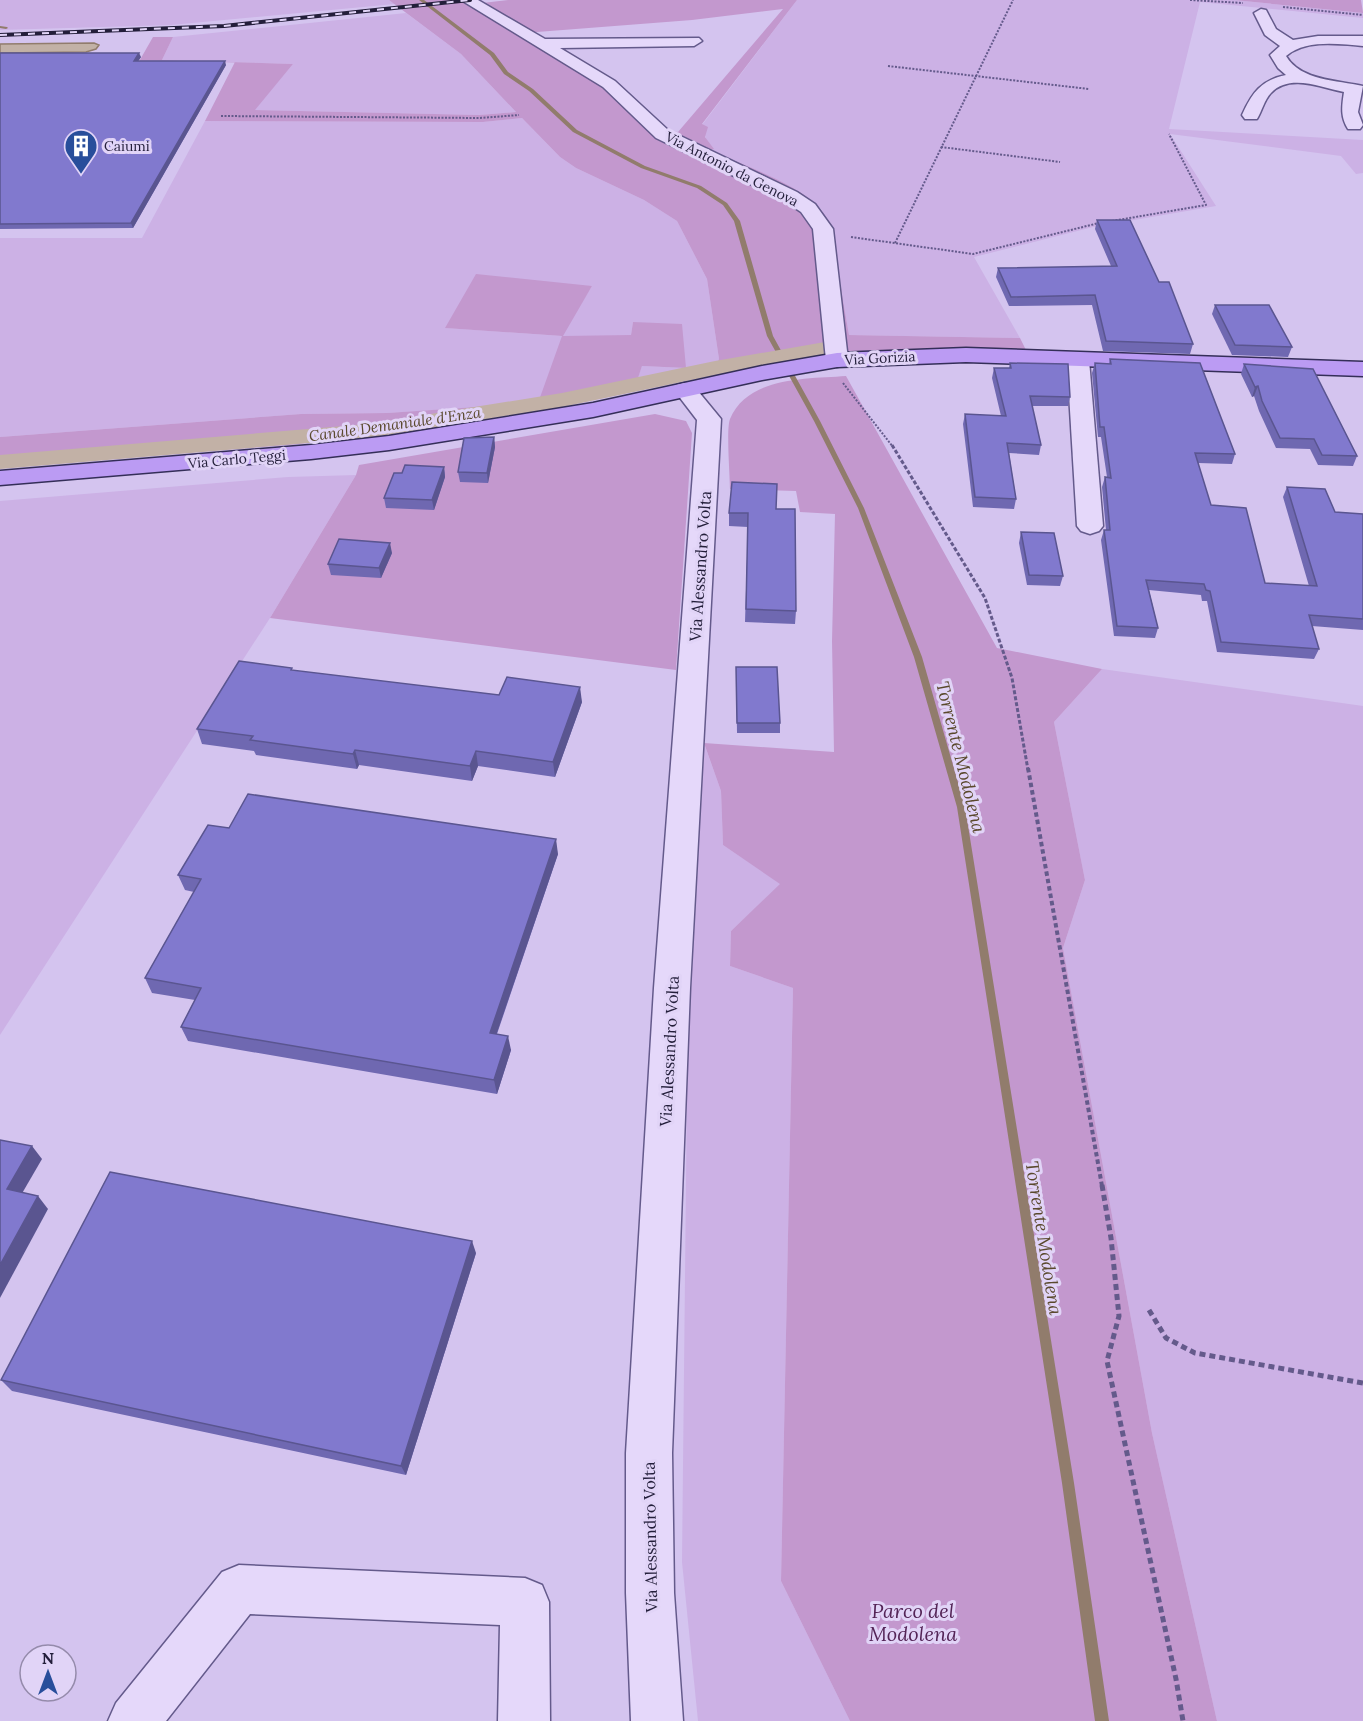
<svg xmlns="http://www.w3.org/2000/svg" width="1363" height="1721" font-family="Lora,serif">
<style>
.farmland{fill:#ccb1e5;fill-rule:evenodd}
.green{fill:#c398ce;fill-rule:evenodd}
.water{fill:#c2b1a6;stroke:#917c6c;stroke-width:1.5}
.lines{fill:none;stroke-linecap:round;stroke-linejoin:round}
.stream{fill:#917c6c;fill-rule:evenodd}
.canal{fill:#c2b1a6;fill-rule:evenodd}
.minor-casing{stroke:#645a8b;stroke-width:3}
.major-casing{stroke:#342e58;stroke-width:3}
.path-far3{stroke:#645a8b;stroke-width:2;stroke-dasharray:2 1.5;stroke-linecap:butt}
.path-far2{stroke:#645a8b;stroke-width:3;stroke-dasharray:4 2;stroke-linecap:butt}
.path-far1{stroke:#645a8b;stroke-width:4;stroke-dasharray:4.5 3;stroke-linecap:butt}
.path{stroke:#645a8b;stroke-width:5;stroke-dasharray:6 4;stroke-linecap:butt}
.minor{fill:#e5d8fa;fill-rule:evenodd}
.major{fill:#bb9bf3;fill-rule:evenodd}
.rail-casing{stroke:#231e3a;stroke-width:4}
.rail{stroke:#e1d4f7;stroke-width:2;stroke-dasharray:7;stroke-linecap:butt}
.wall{fill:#6f68b1}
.shaded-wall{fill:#5a5590}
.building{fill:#8179ce;stroke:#5a5590;stroke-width:1.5}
.labels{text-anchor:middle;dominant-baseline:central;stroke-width:6;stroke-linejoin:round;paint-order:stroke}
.far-poi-label{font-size:14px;fill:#231e3a;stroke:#e1d4f7;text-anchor:start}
.far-street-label{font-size:14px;fill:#231e3a;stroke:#e1d4f7}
.far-water-label{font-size:15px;font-style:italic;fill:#5a492d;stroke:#e1d4f7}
.street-label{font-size:16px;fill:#231e3a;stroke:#e1d4f7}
.water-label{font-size:18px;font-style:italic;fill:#5a492d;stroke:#e1d4f7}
.near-park-label{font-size:20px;font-style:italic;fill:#542457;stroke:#e1d4f7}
</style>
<rect width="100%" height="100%" fill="#d4c4ef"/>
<!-- farmland -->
<g class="farmland">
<path d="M0 0H389L395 4 171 25 0 30Z"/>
<path d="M797 0H1234L1363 13V18L1200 2 1169 129 1363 140V173L1356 174 1341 156 1170 134 1216 206 1093 227 974 257 1020 338 849 335 832 236 822 210 815 203 787 186 709 149 702 125Z"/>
<path d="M406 13 461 54 516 112 479 115 254 110 293 64 162 60 173 37Z"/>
<path d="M522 118 560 157 576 168 644 200 677 221 707 279 719 359 715 368 635 385 642 366 685 368 633 322 631 335 539 403 387 413 301 414 0 437V238H142L205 121 483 122ZM592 286 561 336 446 328Z"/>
<path d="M356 475 270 618 0 1035V501L288 477Z"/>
<path d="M1102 669 1363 706V1721H1217L1152 1433 1063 948 1085 880 1054 722Z"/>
<path d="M691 707 721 791 723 845 781 884 731 931 730 966 793 988 781 1581 850 1721H698L682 1562Z"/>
</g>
<!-- green -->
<g class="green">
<path d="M389 0H468L474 4 508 0H797L702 124 708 127 705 137 714 149 710 150C740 164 802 185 821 210 828 218 830 227 832 236L849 335 1020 338 1027 352 836 354 803 358 721 374 299 444 0 467V437L301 414 387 413 538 403 562 336 445 328 476 274 592 286 563 336 631 335 633 322 682 324 686 368 642 366 636 384 715 368 719 359 707 279 677 221 644 200 576 168 560 157 522 118 483 122 205 121 235 62 137 65 153 37H173L162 60 293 64 255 110 479 115 516 112 461 54ZM783 9 678 132 655 128 609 84 524 33 692 20Z"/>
<path d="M1234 0H1361L1363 13Z"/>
<path d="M846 376 997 648 1102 669 1054 722 1085 880 1063 948 1152 1433 1217 1721H850L781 1581 793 988 730 966 731 931 780 884 723 845 721 791 704 743 834 752 832 641 835 514 800 512 796 491 730 489C730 475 726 429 730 419 748 376 808 379 846 376Z"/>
<path d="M655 414 686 421 692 433 676 670 270 618 356 475 359 465Z"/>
</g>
<!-- water -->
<path class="water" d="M94 43 99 45 96 49 86 52 0 53V44Z"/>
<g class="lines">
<!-- stream -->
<g class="stream">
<path d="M419 0H424L494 53 508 72 533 89 577 130 645 166 701 186 727 203 740 221 773 336 820 421 864 508 922 657 965 807 1074 1483 1109 1721H1095L1062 1483 957 807 914 657 858 508 814 421 767 336 734 221 723 205 697 188 641 168 573 132 529 91 504 74 490 55Z"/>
<path d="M0 26 7 27 8 28 6 29 0 28Z"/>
</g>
<!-- canal -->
<path class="canal" d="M825 342 833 344 836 349 833 354 715 375 562 407 368 438 0 469V455L368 424 562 393 715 361Z"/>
<!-- minor casing -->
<g class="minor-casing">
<g id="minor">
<path d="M461 0H478L545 39 699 38 702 41 694 46 560 48 615 81 668 130 797 192 815 204 833 229 848 360 845 365 837 367 829 365 826 360 813 229 801 212 783 200 656 138 603 87Z"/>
<path d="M1261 9 1266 10 1276 29 1293 40 1318 36H1363V46C1339 44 1306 39 1286 56 1301 81 1337 80 1363 86L1358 112 1363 125 1360 129H1348C1340 116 1342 106 1344 92 1322 88 1290 73 1271 93 1264 100 1262 111 1257 119H1245L1242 115C1252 93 1261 80 1286 75L1278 68 1270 55 1280 46 1265 35 1254 13Z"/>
<path d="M1078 353 1086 355 1089 360 1103 526 1099 531 1090 534 1081 531 1077 526 1067 360 1070 355Z"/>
<path d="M685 383 693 385 721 419 690 988 672 1453 674 1593 683 1721H631L626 1593V1453L654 988 697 420 674 390 677 385Z"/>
<path d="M239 1565 525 1578 542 1585 549 1602 550 1721H498L500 1625 250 1614 166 1721H108L116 1703 222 1572Z"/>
</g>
</g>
<!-- major casing -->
<g class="major-casing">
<path id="major" d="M966 348 1363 362V376L966 362 837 367 762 380 593 417 389 450 311 459 0 485V471L311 445 389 436 593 403 762 366 837 353Z"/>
</g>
<!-- path-far3 -->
<g class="path-far3">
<path d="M1190 0 1243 3"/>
<path d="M1283 7 1363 15"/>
<path d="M888 66 1089 89"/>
<path d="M221 116 480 118 519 115"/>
<path d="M941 147 1060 162"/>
<path d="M1112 221 1206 205 1169 134"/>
<path d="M851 237 973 254 1099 223"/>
<path d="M895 243 1013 0"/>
<path d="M843 383 893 447"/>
</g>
<!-- path-far2 -->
<path class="path-far2" d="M892 445 985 598 1012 678 1028 770"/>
<!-- path-far1 -->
<path class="path-far1" d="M1028 768 1102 1186"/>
<!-- path -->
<g class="path">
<path d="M1102 1185 1111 1238 1119 1316 1107 1361 1176 1679 1183 1721"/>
<path d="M1149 1310 1166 1338 1195 1353 1363 1383"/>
</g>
<!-- minor -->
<use href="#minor" class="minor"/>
<!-- major -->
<use href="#major" class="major"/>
<!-- rail casing -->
<g class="rail-casing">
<path id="rail" d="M0 35 224 26 470 0"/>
</g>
<!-- rail -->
<use href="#rail" class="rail"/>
</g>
<!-- wall -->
<g class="wall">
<path d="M0 53 141 57 138 61 226 65 133 228 0 229Z"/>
<path d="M1097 220 1159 282 1193 344 1190 354 1103 351 1092 305 1009 306 996 277 998 268 1111 266 1095 229Z"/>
<path d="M1215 305 1292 347 1288 357 1232 355 1212 314Z"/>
<path d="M1110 359 1235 454 1232 464 1198 463 1211 505 1265 583 1309 586 1283 497 1287 487 1335 512 1363 514V630L1312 626 1319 649 1314 659 1217 652 1207 601H1202L1201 595 1149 590 1158 628 1155 638 1114 636 1101 540 1104 530H1106L1102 487 1105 477H1107L1101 437H1098L1092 373 1095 363 1109 364Z"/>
<path d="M1010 363 1070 397 1068 406H1032L1041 445 1039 455 1009 453 1016 499 1014 509 973 507 963 424 965 414 1001 416 992 378 994 368H1009Z"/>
<path d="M1244 364 1357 456 1353 466 1318 465 1310 449 1276 448 1259 411 1254 396 1252 397 1241 374Z"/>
<path d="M494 437 495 447 488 483 460 482 458 472Z"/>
<path d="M444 467 445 477 434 510 386 508 384 498 402 473Z"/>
<path d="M776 509 796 611 795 624 745 622 748 527 729 526V513Z"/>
<path d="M1021 532 1063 576 1060 586 1027 585 1019 543Z"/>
<path d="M392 553 381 578 331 575 328 564Z"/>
<path d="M736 667 780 723V733H737Z"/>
<path d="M293 671 499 695 582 702 555 777 478 766 472 781 359 765 357 769 256 755 254 751 202 744 197 729Z"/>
<path d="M229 828 558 854 497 1034 511 1050 497 1094 188 1041 181 1027 195 1000 152 993 145 978 194 892 185 890 178 875Z"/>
<path d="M476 1253 406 1475 12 1391 1 1380Z"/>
</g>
<!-- shaded-wall -->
<g class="shaded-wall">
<path d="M139 53 141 57 135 66 134 61Z"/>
<path d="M225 61 226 65 133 228 131 223Z"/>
<path d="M1258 386 1254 396 1252 397 1255 387Z"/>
<path d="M494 437 495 447 488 483 487 473Z"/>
<path d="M444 467 445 477 434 510 432 500Z"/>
<path d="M390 543 392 553 381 578 379 568Z"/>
<path d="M580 687 582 702 555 777 553 762Z"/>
<path d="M355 750 359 765 357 769 353 754Z"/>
<path d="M476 751 478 766 472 781 470 766Z"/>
<path d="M556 839 558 854 492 1047 490 1033Z"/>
<path d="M508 1036 511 1050 497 1094 494 1080Z"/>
<path d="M32 1146 42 1159 17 1202 7 1189Z"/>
<path d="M38 1196 48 1209 0 1298V1265Z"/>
<path d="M472 1241 476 1253 406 1475 401 1466Z"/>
</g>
<!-- building -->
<g class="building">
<path d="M0 53H139L134 61H225L131 223 0 224Z"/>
<path d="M1097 220H1130L1159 282H1169L1193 344 1106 341 1095 295 1011 297 998 268 1117 266Z"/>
<path d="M1215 305H1269L1292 347 1235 345Z"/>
<path d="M1110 359 1200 363 1235 454 1195 453 1211 505 1246 508 1265 583 1317 586 1287 487 1325 489 1335 512 1363 514V619L1309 615 1319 649 1221 642 1210 591 1206 590 1204 584 1146 580 1158 628 1117 626 1104 530H1110L1105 477 1111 478 1104 427H1100L1095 363 1111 364Z"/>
<path d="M1010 363 1068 364 1070 397 1030 396 1041 445 1007 443 1016 499 975 497 965 414 1006 416 994 368H1011Z"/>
<path d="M1244 364 1313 369 1357 456 1322 455 1314 439 1280 438 1262 401 1258 386 1255 387Z"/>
<path d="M494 437 487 473 458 472 464 438Z"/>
<path d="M405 465 444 467 432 500 384 498 394 473H402Z"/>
<path d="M732 482 777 484 776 509H795L796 611 746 609 748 513H729Z"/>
<path d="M1021 532 1054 533 1063 576 1029 575Z"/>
<path d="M339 539 390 543 379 568 328 564Z"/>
<path d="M239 661 292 668 291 670 499 695 507 677 580 687 553 762 476 751 470 766 355 750 353 754 250 740 253 736 197 729Z"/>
<path d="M736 667H777L780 723H737Z"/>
<path d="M248 794 556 839 490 1033 508 1036 494 1080 181 1027 201 988 145 978 201 879 178 875 208 825 229 828Z"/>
<path d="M0 1140 32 1146 7 1189 38 1196 0 1265Z"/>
<path d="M110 1172 472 1241 401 1466 1 1380Z"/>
</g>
<!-- icons -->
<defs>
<g id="building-pin" transform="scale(1.725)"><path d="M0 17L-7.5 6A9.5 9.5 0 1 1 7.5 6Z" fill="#284e9b" stroke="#e1d4f7"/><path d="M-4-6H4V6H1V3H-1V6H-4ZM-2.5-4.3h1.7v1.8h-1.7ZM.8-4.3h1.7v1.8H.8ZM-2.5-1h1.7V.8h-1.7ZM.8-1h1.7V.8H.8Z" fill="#fff"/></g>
</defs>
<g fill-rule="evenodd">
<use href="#building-pin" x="81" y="146"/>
</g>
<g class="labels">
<!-- far-poi labels -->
<g class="far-poi-label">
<text x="104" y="146">Caiumi</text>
</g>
<!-- far-street labels -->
<g class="far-street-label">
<text transform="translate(732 169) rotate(27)">Via Antonio da Genova</text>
<text transform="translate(880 358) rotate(-3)">Via Gorizia</text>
<text transform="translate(237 459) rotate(-5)">Via Carlo Teggi</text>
</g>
<!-- far-water labels -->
<g class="far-water-label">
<text transform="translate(395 424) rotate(-8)">Canale Demaniale d'Enza</text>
</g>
<!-- street labels -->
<g class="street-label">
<text transform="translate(700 566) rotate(-86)">Via Alessandro Volta</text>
<text transform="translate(669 1051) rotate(-87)">Via Alessandro Volta</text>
<text transform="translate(650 1537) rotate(-91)">Via Alessandro Volta</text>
</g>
<!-- water labels -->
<g class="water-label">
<text transform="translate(961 757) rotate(76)">Torrente Modolena</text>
<text transform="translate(1044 1238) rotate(81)">Torrente Modolena</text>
</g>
<!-- near-park labels -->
<g class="near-park-label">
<text x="913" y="1610">Parco del<tspan x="913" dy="23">Modolena</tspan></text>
</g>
</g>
<!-- north arrow -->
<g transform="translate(48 1673)"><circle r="28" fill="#e1d4f7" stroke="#958bab" stroke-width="1.5"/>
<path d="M0-4.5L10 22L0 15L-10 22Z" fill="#284e9b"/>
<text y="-9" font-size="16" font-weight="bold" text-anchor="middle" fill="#231e3a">N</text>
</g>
</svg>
